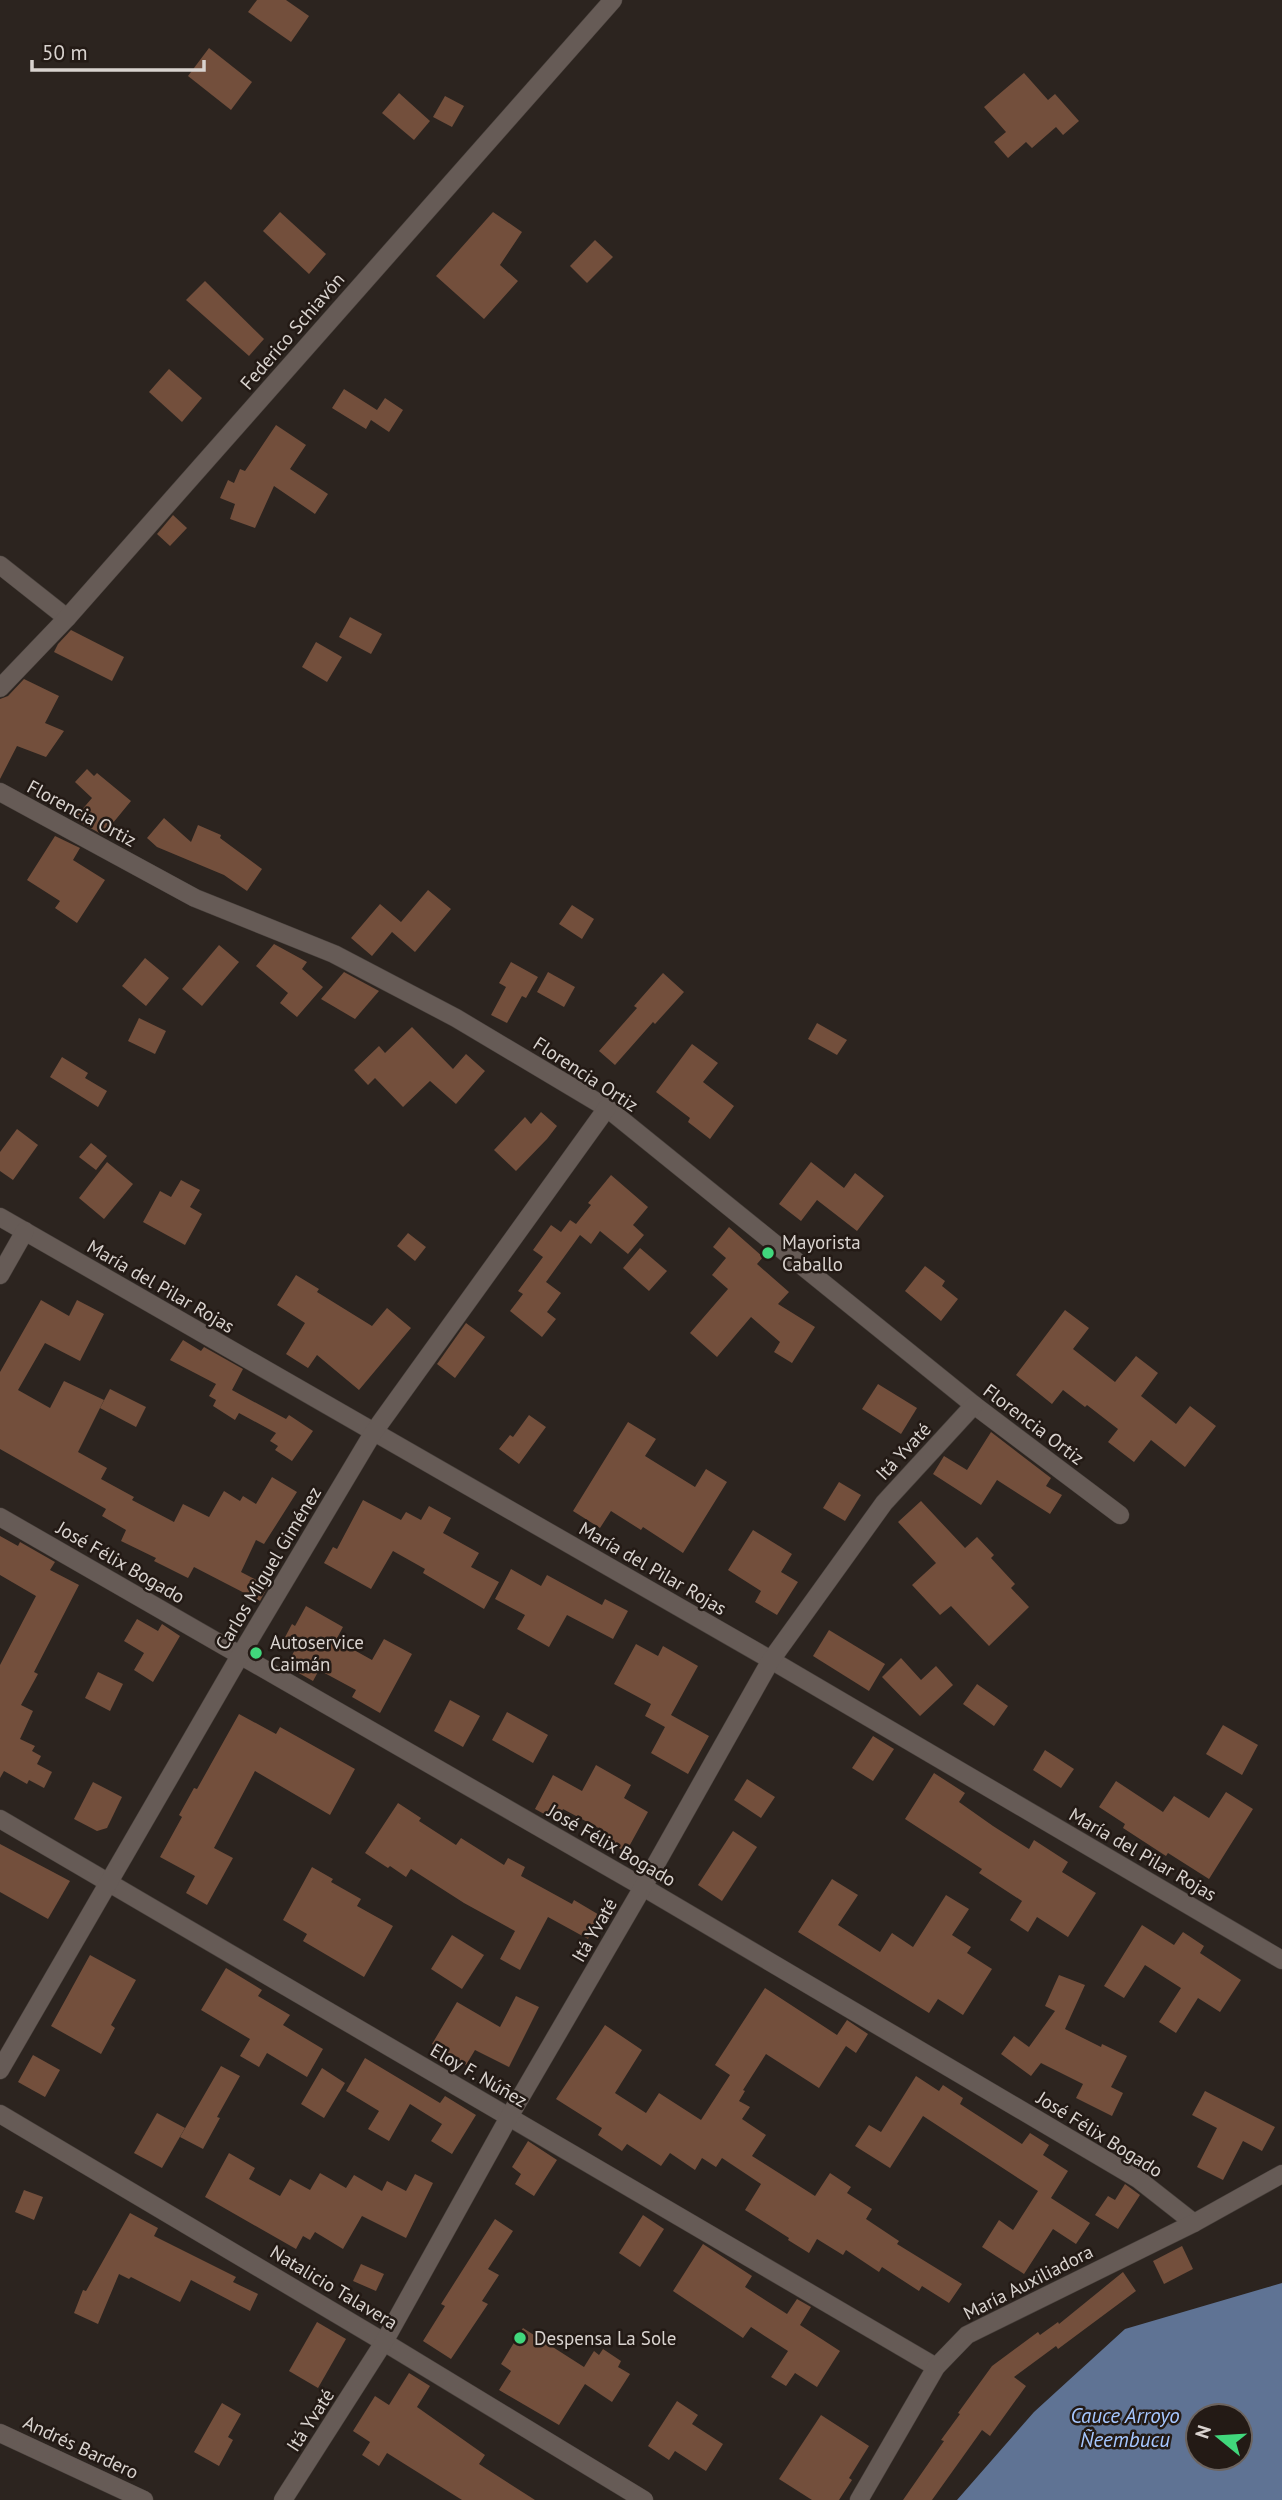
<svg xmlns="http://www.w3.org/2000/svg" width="1282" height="2500" font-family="'PT Sans',sans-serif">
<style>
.water{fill:#5f7394;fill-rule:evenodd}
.building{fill:#734f3c}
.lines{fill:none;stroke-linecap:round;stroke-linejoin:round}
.minor-casing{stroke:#48403c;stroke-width:19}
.minor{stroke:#665b56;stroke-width:18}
.poi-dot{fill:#41d77c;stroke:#231a15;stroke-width:2.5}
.labels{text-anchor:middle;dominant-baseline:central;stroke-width:5;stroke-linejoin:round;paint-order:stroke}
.street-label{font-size:19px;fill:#d9d3cf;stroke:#231a15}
.poi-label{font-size:19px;fill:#d9d3cf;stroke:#231a15;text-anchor:start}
.water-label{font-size:21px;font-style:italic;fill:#a6c7ff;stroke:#231a15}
</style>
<rect width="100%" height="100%" fill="#2c241f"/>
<!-- water -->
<path class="water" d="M1282 2283V2500H957L1034 2412 1125 2329ZM1198 2416H1240V2458H1198Z"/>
<!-- building -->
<g class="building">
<path d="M257 0H286L309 16 291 42 248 12Z"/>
<path d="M209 48 252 82 231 110 188 76Z"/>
<path d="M1024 73 1048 100 1055 94 1079 121 1063 135 1056 127 1032 148 1026 142 1008 158 994 142 1006 132 984 107Z"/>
<path d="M399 93 430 121 414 140 382 113Z"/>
<path d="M445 96 464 106 452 127 433 117Z"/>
<path d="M280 212 326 254 309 274 263 231Z"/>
<path d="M493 212 522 232 500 265 518 281 484 319 436 276Z"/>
<path d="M595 240 613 257 587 283 570 266Z"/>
<path d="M205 281 264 339 249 356 186 300Z"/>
<path d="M169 369 202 398 182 422 149 392Z"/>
<path d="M344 389 377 410 385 398 403 410 389 432 371 420 366 429 332 408Z"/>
<path d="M276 425 306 445 290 469 328 494 315 514 274 486 255 528 230 519 235 504 220 498 228 480 234 483 240 469 245 471Z"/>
<path d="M173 515 187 528 170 546 157 534Z"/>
<path d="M350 617 382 634 371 654 339 637Z"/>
<path d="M71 630 124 657 112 681 54 652 58 644Z"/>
<path d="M316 642 342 657 327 682 302 667Z"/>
<path d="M24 679 59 696 45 723 64 731 46 757 17 746 0 779V699L8 696Z"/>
<path d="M87 769 94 776 97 773 131 801 103 835 74 819 92 798 75 782Z"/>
<path d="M164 818 191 842 198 825 221 835 220 838 262 869 247 891 224 875 157 847 147 838Z"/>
<path d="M55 836 80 848 73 860 105 880 77 923 55 908 60 901 27 880Z"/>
<path d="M428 890 451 909 415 952 392 932 372 956 351 938 380 904 401 922Z"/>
<path d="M572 905 594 919 582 939 559 924Z"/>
<path d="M274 944 307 962 302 969 323 987 297 1017 280 1003 288 993 256 966Z"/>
<path d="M219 945 239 962 202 1006 182 989Z"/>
<path d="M145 958 169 978 146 1006 122 986Z"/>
<path d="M511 962 538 977 526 998 522 996 507 1023 491 1015 506 987 499 983Z"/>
<path d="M344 972 379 991 355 1019 321 999Z"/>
<path d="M548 972 575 987 564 1007 537 992Z"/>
<path d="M663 973 684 992 655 1024 653 1022 615 1065 599 1051 637 1008 634 1006Z"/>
<path d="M139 1018 166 1031 155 1054 128 1041Z"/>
<path d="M817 1023 847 1040 837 1055 808 1039Z"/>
<path d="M412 1027 453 1069 466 1054 485 1071 456 1104 430 1081 403 1107 375 1078 368 1085 354 1070 379 1046 385 1053Z"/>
<path d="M692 1044 718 1063 703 1082 734 1106 710 1139 688 1122 690 1118 656 1092Z"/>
<path d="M62 1057 88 1073 85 1078 107 1091 98 1107 50 1077Z"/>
<path d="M541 1112 557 1126 547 1139 516 1171 494 1150 525 1117 531 1124Z"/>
<path d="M17 1129 38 1145 13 1180 0 1171V1152Z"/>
<path d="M91 1143 107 1156 96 1170 79 1157Z"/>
<path d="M107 1162 133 1184 104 1219 79 1198Z"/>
<path d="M811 1162 844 1188 855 1173 884 1196 857 1231 817 1200 801 1221 779 1204Z"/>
<path d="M611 1175 648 1207 633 1225 644 1235 628 1254 600 1231 591 1244 580 1235 546 1282 561 1293 547 1312 556 1319 542 1337 510 1311 523 1294 518 1291 543 1257 533 1250 551 1225 561 1232 570 1220 576 1224 591 1205 588 1203Z"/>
<path d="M181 1180 200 1190 190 1207 202 1214 185 1245 143 1222 160 1191 171 1197Z"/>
<path d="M729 1227 763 1257 757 1264 789 1292 778 1304 815 1327 792 1363 774 1352 780 1342 751 1317 717 1357 690 1333 728 1289 712 1275 726 1258 713 1247Z"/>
<path d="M408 1233 426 1247 415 1261 397 1246Z"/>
<path d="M640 1248 667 1271 649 1291 623 1268Z"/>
<path d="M925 1266 945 1281 942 1286 958 1299 941 1321 905 1291Z"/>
<path d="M296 1275 319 1289 317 1292 372 1326 387 1308 411 1328 359 1390 317 1355 308 1368 286 1354 305 1323 277 1305Z"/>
<path d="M41 1300 69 1316 77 1300 104 1314 80 1361 45 1343 18 1390 50 1408 64 1381 104 1400 78 1452 107 1468 101 1479 134 1497 132 1500 174 1522 183 1504 209 1517 224 1491 240 1501 243 1496 256 1504 272 1477 297 1492 264 1544 256 1540 241 1572 268 1586 260 1601 194 1567 188 1578 154 1561 156 1558 121 1541 126 1530 102 1516 106 1509 0 1449V1372Z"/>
<path d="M1065 1310 1089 1328 1073 1349 1115 1382 1136 1356 1158 1373 1141 1396 1176 1424 1190 1406 1216 1426 1185 1467 1151 1440 1134 1462 1108 1442 1118 1429 1087 1405 1085 1407 1063 1390 1052 1404 1016 1375Z"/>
<path d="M466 1323 485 1337 455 1378 437 1364Z"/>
<path d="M183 1340 201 1351 204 1347 243 1369 232 1390 286 1419 289 1415 313 1431 292 1461 275 1450 278 1446 270 1441 276 1433 239 1413 235 1420 213 1406 216 1400 209 1396 216 1384 170 1360Z"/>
<path d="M878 1384 917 1408 901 1434 862 1409Z"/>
<path d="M110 1389 146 1407 136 1427 100 1408Z"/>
<path d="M529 1415 546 1427 519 1464 499 1449 510 1435 513 1437Z"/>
<path d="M628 1422 656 1439 645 1456 695 1487 706 1469 727 1482 683 1553 643 1527 641 1530 611 1511 600 1528 573 1511Z"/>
<path d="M991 1432 1051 1478 1046 1486 1062 1495 1050 1514 997 1480 981 1505 933 1474 944 1456 967 1470Z"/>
<path d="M839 1482 861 1495 845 1521 823 1508Z"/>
<path d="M363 1500 401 1520 406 1512 421 1520 429 1506 451 1518 443 1533 479 1553 471 1567 499 1582 484 1609 423 1573 425 1569 393 1551 371 1589 324 1563 333 1547 337 1549Z"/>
<path d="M921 1501 965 1548 977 1537 994 1555 991 1558 1015 1584 1011 1588 1029 1607 989 1646 951 1606 940 1615 912 1585 936 1563 898 1522Z"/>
<path d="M753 1530 792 1554 781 1572 798 1582 777 1615 755 1602 761 1591 728 1570Z"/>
<path d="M0 1536 18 1546 20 1542 55 1562 50 1570 79 1585 34 1672 38 1674 21 1705 33 1711 20 1739 35 1746 32 1751 41 1756 37 1764 52 1772 44 1788 29 1780 27 1784 4 1771 0 1778V1665L36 1596 0 1575Z"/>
<path d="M511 1569 541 1586 547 1575 602 1605 605 1599 628 1611 613 1639 567 1615 549 1647 517 1629 525 1615 495 1599Z"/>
<path d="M306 1606 343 1627 336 1640 372 1660 384 1639 412 1654 380 1713 352 1697 356 1690 319 1670 313 1681 286 1666 296 1648 283 1641 292 1624 295 1626Z"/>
<path d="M137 1619 158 1631 162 1624 180 1636 153 1682 134 1670 144 1653 124 1641Z"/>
<path d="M829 1630 885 1664 869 1691 813 1656Z"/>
<path d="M636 1644 658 1656 663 1646 698 1666 671 1715 709 1736 688 1774 651 1753 665 1727 645 1716 651 1704 614 1684Z"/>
<path d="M901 1658 921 1680 936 1666 953 1685 920 1716 882 1677Z"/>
<path d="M98 1672 123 1684 110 1711 85 1698Z"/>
<path d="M977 1684 1008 1706 994 1726 963 1704Z"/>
<path d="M450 1700 480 1716 463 1747 434 1731Z"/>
<path d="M507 1712 548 1735 533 1763 492 1740Z"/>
<path d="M239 1714 276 1734 280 1727 355 1769 330 1815 255 1771 214 1848 233 1858 207 1905 186 1893 195 1876 160 1857 182 1817 179 1815 194 1788 197 1789Z"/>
<path d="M1223 1725 1258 1745 1242 1775 1206 1754Z"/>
<path d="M873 1736 894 1749 873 1781 852 1768Z"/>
<path d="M1045 1750 1074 1769 1061 1788 1033 1770Z"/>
<path d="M596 1765 631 1785 624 1798 648 1812 626 1852 605 1840 608 1833 563 1809 557 1821 535 1809 553 1775 582 1791Z"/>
<path d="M934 1773 965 1793 959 1802 993 1826 1029 1849 1034 1840 1068 1862 1062 1872 1096 1893 1068 1937 1037 1917 1028 1932 1010 1920 1022 1901 979 1873 982 1869 905 1819Z"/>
<path d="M747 1779 775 1797 761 1818 734 1800Z"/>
<path d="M1116 1781 1163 1812 1174 1796 1209 1818 1226 1792 1253 1809 1209 1879 1168 1853 1166 1856 1123 1828 1125 1824 1099 1807Z"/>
<path d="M93 1782 122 1797 107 1828 97 1831 74 1819Z"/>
<path d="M398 1803 421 1818 419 1821 456 1845 461 1838 504 1865 508 1858 525 1867 521 1876 572 1904 574 1900 601 1916 588 1939 548 1917 520 1970 500 1959 515 1931 464 1903 411 1869 406 1877 390 1866 388 1868 365 1853Z"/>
<path d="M733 1831 757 1847 722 1901 698 1885Z"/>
<path d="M0 1844 70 1881 48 1919 0 1892Z"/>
<path d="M312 1867 333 1879 331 1882 361 1899 357 1906 393 1926 364 1977 303 1941 307 1934 283 1920Z"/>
<path d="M832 1879 858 1895 838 1925 880 1952 892 1933 913 1947 946 1895 969 1909 952 1935 971 1947 967 1953 992 1969 963 2015 938 1999 929 2013 798 1932Z"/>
<path d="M1142 1925 1174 1945 1183 1932 1204 1946 1200 1953 1241 1980 1220 2012 1198 1998 1176 2033 1159 2022 1181 1988 1145 1965 1124 1998 1104 1986Z"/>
<path d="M452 1935 484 1955 462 1989 431 1969Z"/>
<path d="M90 1955 136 1980 111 2025 115 2028 101 2054 51 2026Z"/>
<path d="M226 1968 262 1990 258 1996 290 2015 283 2025 323 2049 307 2077 267 2053 259 2067 240 2056 250 2039 201 2010Z"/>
<path d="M1059 1975 1085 1985 1065 2029 1101 2047 1102 2044 1127 2056 1111 2087 1123 2093 1112 2116 1076 2098 1083 2084 1041 2063 1031 2076 1001 2054 1014 2036 1029 2047 1055 2011 1045 2006Z"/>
<path d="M765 1988 837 2035 847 2020 868 2034 856 2053 846 2046 819 2088 766 2054 743 2090 745 2091 739 2101 750 2107 742 2119 766 2135 752 2156 815 2196 830 2173 851 2187 847 2193 872 2209 866 2219 899 2241 897 2244 962 2284 949 2303 922 2286 919 2291 882 2267 879 2272 846 2250 843 2255 817 2239 809 2253 788 2240 789 2238 745 2210 761 2184 722 2158 716 2167 702 2158 695 2170 670 2153 661 2166 627 2144 622 2151 598 2135 602 2128 556 2099 605 2025 642 2050 615 2093 646 2113 659 2093 701 2120 730 2075 715 2065Z"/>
<path d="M516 1996 539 2007 509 2067 475 2050 466 2065 432 2044 457 2002 500 2027Z"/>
<path d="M33 2055 60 2070 45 2097 18 2082Z"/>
<path d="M365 2058 440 2103 445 2096 476 2115 452 2154 431 2141 442 2124 410 2104 389 2141 368 2129 379 2111 346 2091Z"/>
<path d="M221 2066 240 2076 217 2117 220 2118 203 2149 180 2137Z"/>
<path d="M322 2068 345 2083 324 2118 301 2104Z"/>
<path d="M916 2076 939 2091 943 2085 963 2098 960 2104 1022 2144 1030 2133 1049 2145 1043 2155 1068 2171 1051 2198 1090 2223 1076 2244 1053 2229 1024 2274 982 2247 999 2220 1013 2230 1038 2191 923 2116 890 2168 855 2146 869 2125 881 2132Z"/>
<path d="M1205 2091 1275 2127 1262 2151 1243 2141 1223 2180 1197 2167 1217 2128 1192 2115Z"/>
<path d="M157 2113 185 2128 162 2168 134 2153Z"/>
<path d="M528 2141 557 2160 534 2196 515 2184 521 2174 512 2167Z"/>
<path d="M229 2153 255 2168 249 2179 280 2196 290 2179 310 2190 320 2173 346 2188 354 2175 382 2191 387 2181 406 2191 415 2174 433 2183 406 2238 362 2216 343 2249 315 2232 310 2240 303 2236 296 2249 205 2197Z"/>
<path d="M1125 2184 1140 2195 1118 2229 1095 2215 1108 2196 1115 2200Z"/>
<path d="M24 2190 43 2197 34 2220 15 2212Z"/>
<path d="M130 2213 158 2228 154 2236 236 2277 233 2282 258 2294 250 2311 191 2280 180 2302 131 2277 129 2279 119 2274 98 2324 74 2313 83 2290 86 2291Z"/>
<path d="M643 2215 664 2229 640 2267 619 2253Z"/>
<path d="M495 2219 513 2231 488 2269 499 2275 482 2301 488 2304 451 2359 423 2341 445 2306 441 2304Z"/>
<path d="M703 2244 752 2276 745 2287 787 2314 797 2299 811 2307 800 2325 840 2351 817 2387 795 2373 786 2386 771 2377 788 2351 751 2327 743 2338 673 2291Z"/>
<path d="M1182 2246 1193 2269 1164 2284 1153 2261Z"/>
<path d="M361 2264 384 2274 376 2291 353 2281Z"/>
<path d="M1123 2272 1136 2291 1058 2349 1056 2346 1014 2377 1026 2386 990 2436 982 2430 932 2500H903L944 2441 941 2440 960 2414 958 2413 992 2366 1038 2332 1040 2335 1058 2322 1059 2324Z"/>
<path d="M317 2322 346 2339 318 2388 289 2371Z"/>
<path d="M523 2328 584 2367 594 2351 599 2355 603 2349 621 2361 618 2367 630 2374 612 2402 585 2384 559 2425 499 2390 511 2371 501 2364Z"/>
<path d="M409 2373 430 2386 417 2407 485 2455 479 2464 535 2500H462L387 2453 379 2466 362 2455 370 2442 353 2431 375 2396 389 2405Z"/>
<path d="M677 2401 698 2415 692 2424 723 2444 706 2471 675 2451 669 2460 648 2446Z"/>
<path d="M222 2403 241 2414 228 2437 233 2440 219 2466 194 2452Z"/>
<path d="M821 2415 869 2446 849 2478 852 2480 839 2500H812L779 2479Z"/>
</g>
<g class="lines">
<!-- minor casing -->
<g class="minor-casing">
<g id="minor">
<path d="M0 565 67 618"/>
<path d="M0 688 67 618 613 0"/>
<path d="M0 792 195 898 334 954 456 1018 607 1108 974 1405 1120 1515"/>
<path d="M0 1217 771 1660 1282 1960"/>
<path d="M0 1275 25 1231"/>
<path d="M0 1517 643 1887 1138 2179 1194 2223"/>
<path d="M0 1819 936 2367"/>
<path d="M0 2070 241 1654 373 1433 607 1108"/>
<path d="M0 2114 384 2342 644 2500"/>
<path d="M0 2433 144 2500"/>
<path d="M283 2500 384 2342 509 2117 643 1887 771 1660 884 1503 974 1405"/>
<path d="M859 2500 936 2367 967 2335 1194 2223 1282 2174"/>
</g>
</g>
<!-- minor -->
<use href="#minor" class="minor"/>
</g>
<!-- markers -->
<g class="poi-dot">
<circle cx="768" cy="1253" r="7"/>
<circle cx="256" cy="1653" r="7"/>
<circle cx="520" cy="2338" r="7"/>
</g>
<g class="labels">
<!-- street labels -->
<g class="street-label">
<text transform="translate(292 331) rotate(-49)">Federico Schiavón</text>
<text transform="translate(82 813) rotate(28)">Florencia Ortiz</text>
<text transform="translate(586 1074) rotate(33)">Florencia Ortiz</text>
<text transform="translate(161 1286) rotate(30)">María del Pilar Rojas</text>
<text transform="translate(1034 1424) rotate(37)">Florencia Ortiz</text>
<text transform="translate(903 1451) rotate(-47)">Itá Yvaté</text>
<text transform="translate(121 1562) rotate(30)">José Félix Bogado</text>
<text transform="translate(268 1568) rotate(-59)">Carlos Miguel Giménez</text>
<text transform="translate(653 1568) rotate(30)">María del Pilar Rojas</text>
<text transform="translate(612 1845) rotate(30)">José Félix Bogado</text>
<text transform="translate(1143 1854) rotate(30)">María del Pilar Rojas</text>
<text transform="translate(594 1930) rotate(-60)">Itá Yvaté</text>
<text transform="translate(479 2075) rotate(30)">Eloy F. Núñez</text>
<text transform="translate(1100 2134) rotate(32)">José Félix Bogado</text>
<text transform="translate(1028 2282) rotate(-27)">María Auxiliadora</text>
<text transform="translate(334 2287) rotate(31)">Natalicio Talavera</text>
<text transform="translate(310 2420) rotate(-57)">Itá Yvaté</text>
<text transform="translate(81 2447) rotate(25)">Andrés Bardero</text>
</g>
<!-- poi labels -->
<g class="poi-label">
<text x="782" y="1242">Mayorista<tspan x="782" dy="22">Caballo</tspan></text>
<text x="270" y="1642">Autoservice<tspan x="270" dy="22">Caimán</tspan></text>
<text x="534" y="2338">Despensa La Sole</text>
</g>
<!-- water labels -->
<g class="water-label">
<text x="1125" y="2415">Cauce Arroyo<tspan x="1125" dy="24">Ñeembucu</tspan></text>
</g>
</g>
<!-- north arrow -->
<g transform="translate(1219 2437) rotate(288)"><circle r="33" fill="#231a15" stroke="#6c645f" stroke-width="2"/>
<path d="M0-5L12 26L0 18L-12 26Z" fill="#41d77c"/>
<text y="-10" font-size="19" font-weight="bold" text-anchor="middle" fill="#d9d3cf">N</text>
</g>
<!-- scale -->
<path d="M32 60v10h172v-10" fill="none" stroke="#d9d3cf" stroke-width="3.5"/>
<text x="42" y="60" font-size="21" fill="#d9d3cf" stroke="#231a15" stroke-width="5" paint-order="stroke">50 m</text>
</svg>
